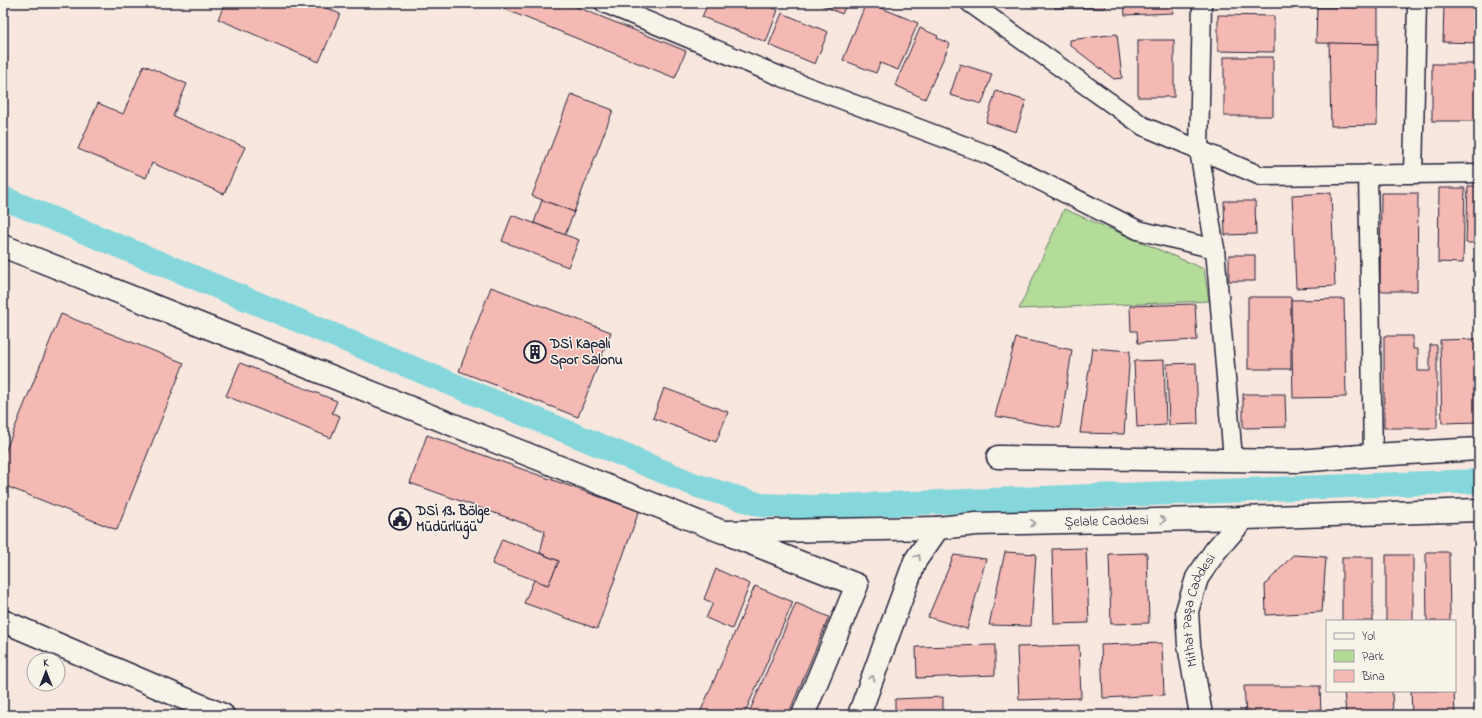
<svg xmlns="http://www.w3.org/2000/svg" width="1482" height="718" font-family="'Indie Flower',sans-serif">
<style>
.green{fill:#b3dc99;stroke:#6a7f6a}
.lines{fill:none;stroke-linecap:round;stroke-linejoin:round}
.canal{stroke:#85d7dc;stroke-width:24}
.building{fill:#f5b9b4;stroke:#22223b}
.minor-casing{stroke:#22223b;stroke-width:21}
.tertiary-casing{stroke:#22223b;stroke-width:25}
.minor{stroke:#f7f3e8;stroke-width:18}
.tertiary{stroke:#f7f3e8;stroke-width:22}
.oneway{stroke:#97959a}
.labels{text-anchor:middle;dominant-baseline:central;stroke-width:3;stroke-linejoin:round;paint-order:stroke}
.poi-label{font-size:14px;font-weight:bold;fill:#22223b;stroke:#f7f3e8;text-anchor:start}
.street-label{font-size:14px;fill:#22223b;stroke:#f7f3e8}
</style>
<rect width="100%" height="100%" fill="#f7e7de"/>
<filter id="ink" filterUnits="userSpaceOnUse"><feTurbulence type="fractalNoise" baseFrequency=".025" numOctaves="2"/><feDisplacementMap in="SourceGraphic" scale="8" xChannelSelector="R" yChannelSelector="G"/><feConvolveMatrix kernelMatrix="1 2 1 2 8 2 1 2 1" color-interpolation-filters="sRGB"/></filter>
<g filter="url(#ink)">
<!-- green -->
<path class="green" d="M1064 209 1204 269 1209 301 1019 309Z"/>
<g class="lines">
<!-- canal -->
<path class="canal" d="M3 198 698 486 761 505 812 507 1479 481"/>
</g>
<!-- building -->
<g class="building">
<path d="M225 3H315L340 14 319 62 218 19Z"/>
<path d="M506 3H567L686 51 675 78 504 9Z"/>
<path d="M708 3H761L778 10 766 42 702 17Z"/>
<path d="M817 3H847L842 14Z"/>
<path d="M866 3H869L918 23 898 70 880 63 876 73 843 60Z"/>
<rect x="1055" y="3" width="50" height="5"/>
<path d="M1124 3H1172L1173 13 1125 15Z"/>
<path d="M1444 3H1479V43L1443 42Z"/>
<path d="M1317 7 1378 8V44L1316 43Z"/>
<path d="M782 13 828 32 815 64 769 45Z"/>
<path d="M1218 15 1274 16V52L1218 51Z"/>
<path d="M920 28 938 36 937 38 950 44 925 99 895 85Z"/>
<path d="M1117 34 1122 78 1114 79 1070 45V40Z"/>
<rect x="1138" y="40" width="36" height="57"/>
<path d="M1329 43 1378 44 1377 125 1331 126Z"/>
<rect x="1224" y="57" width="49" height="59"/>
<path d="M960 64 992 74 982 104 950 95Z"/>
<rect x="1432" y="64" width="47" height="57"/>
<path d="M144 65 187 84 173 116 245 147 224 194 152 163 146 178 78 149 98 103 123 114Z"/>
<path d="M996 91 1026 101 1016 132 986 122Z"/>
<path d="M571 94 613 110 574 212 532 196Z"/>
<path d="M1468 186H1479V249L1476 248V243H1466Z"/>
<path d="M1439 188H1465L1463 263 1438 262Z"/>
<path d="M1331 193 1335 286 1296 288 1292 195Z"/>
<path d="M1381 193H1418L1417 291H1380Z"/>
<path d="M542 200 574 212 565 235 534 223Z"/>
<path d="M1224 201H1255L1256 234 1225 235Z"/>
<path d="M512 215 579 240 568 267 502 241Z"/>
<rect x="1229" y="255" width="26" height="26"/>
<path d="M491 287 611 332 578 417 459 371Z"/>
<rect x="1248" y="297" width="43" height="72"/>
<path d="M1344 299 1346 397 1293 398 1291 300Z"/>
<path d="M1195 304 1197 340 1138 343 1137 331H1131L1130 306Z"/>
<path d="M61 314 184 363 117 530 3 485V457Z"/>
<path d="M1384 336H1413V349H1418V371H1430V345H1437V428H1384Z"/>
<path d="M1016 338 1072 350 1060 428 995 416Z"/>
<path d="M1477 339 1479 422 1442 423 1440 340Z"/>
<path d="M1092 348 1130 351 1124 434 1080 433Z"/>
<path d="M1164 360 1166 425 1137 427 1134 361Z"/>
<path d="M240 363 337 401 332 413 340 416 331 438 226 396Z"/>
<path d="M1196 363 1198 424 1169 425 1167 364Z"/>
<path d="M664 388 728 412 716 442 653 418Z"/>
<path d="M1243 394H1285L1286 427 1243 428Z"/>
<path d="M427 435 639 511 597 629 524 603 534 580 548 585 559 561 540 553 545 531 410 483Z"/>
<path d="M502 539 559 561 548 585 492 564Z"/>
<path d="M1086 548 1089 623 1054 624 1052 549Z"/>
<path d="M1479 550V589H1475V551Z"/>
<path d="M1005 552 1036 554 1031 626 989 625Z"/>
<path d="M1426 552H1449L1450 621H1427Z"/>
<path d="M1147 553 1149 623 1111 624 1109 554Z"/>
<path d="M954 555 986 559 967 629 928 617Z"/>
<path d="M1293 555 1326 557 1322 612 1266 615 1265 585Z"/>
<rect x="1386" y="555" width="27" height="66"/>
<rect x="1342" y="557" width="31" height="64"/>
<path d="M716 569 750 584 732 629 706 618 713 603 704 599Z"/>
<path d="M755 586 793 602 744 715H699Z"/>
<path d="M796 603 829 617 788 715H748Z"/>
<path d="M1162 643 1164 695 1103 698 1101 645Z"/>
<path d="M995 645V675L917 678 916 647Z"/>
<path d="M1079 645 1081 698 1019 700 1017 647Z"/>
<path d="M1473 677H1479V715H1475Z"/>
<path d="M1244 686H1320L1321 715H1246Z"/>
<path d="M1344 691H1392L1393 715H1346Z"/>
<path d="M1411 691H1454L1455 715H1412Z"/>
<path d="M943 697V715H895V699Z"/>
</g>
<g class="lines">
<!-- minor casing -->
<g class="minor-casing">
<g id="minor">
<path d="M604 3 782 77 989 155 1138 230 1215 249"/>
<path d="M970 3 1143 126 1261 176 1479 173"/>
<path d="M1202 3 1199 150 1215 249 1233 459"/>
<path d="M1368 174 1373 455"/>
<path d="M1413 174 1417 3"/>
</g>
</g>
<!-- tertiary casing -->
<g class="tertiary-casing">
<g id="tertiary">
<path d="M3 246 723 532 938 528"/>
<path d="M998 457 1298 461 1373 455 1479 449"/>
<path d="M733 536 857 585 803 715"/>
<path d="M3 621 223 715"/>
<path id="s1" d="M859 715 915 561 938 528 976 524 1244 518 1479 510"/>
<path id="s2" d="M1201 715 1189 645 1187 611 1197 578 1216 550 1244 518"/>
</g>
</g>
<!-- minor -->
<use href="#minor" class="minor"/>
<!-- tertiary -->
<use href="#tertiary" class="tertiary"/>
</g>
<!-- one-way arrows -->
<defs><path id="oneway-chevron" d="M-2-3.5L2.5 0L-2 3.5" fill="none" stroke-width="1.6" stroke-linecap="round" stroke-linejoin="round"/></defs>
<g class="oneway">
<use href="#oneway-chevron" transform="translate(1163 520) rotate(-1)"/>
<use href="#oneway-chevron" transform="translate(1033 523) rotate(-1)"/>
<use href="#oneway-chevron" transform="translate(918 557) rotate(-57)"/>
<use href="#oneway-chevron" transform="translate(872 678) rotate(-70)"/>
</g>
</g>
<!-- icons -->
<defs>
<g id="building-ring" transform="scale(1.15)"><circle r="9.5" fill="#f7f3e8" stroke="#22223b" stroke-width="1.5"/><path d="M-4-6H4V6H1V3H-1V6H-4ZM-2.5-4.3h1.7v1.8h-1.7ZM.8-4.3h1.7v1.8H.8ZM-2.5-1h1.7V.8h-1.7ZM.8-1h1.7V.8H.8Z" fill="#22223b"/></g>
<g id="civic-ring" transform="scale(1.15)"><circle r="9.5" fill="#f7f3e8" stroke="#22223b" stroke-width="1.5"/><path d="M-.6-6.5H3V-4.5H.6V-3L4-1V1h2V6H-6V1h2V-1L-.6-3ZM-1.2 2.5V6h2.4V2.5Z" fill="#22223b"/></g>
</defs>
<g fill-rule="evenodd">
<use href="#building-ring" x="535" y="352"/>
<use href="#civic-ring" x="400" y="519"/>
</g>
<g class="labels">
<!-- poi labels -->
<g class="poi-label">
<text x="550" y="344">DSİ Kapalı<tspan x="550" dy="16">Spor Salonu</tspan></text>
<text x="416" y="511">DSİ 13. Bölge<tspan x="416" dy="16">Müdürlüğü</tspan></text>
</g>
<!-- street labels -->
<g class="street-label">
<text stroke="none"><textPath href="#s1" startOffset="373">Şelale Caddesi</textPath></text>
<text stroke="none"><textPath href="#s2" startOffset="108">Mithat Paşa Caddesi</textPath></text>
</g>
</g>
<!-- margin -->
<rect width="1482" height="718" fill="none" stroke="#f7f3e8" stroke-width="16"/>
<rect x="8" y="8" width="1466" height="702" fill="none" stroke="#22223b" stroke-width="1.5" filter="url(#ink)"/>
<!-- legend -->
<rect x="1326" y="620" width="130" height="72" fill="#f7f3e8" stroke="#a29fa3"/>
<rect x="1334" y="633" width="20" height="6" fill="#f7f3e8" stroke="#a29fa3"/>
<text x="1362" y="640" font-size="12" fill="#22223b">Yol</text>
<rect x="1334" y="650" width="20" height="12" fill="#b3dc99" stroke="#a29fa3"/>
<text x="1362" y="660" font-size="12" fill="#22223b">Park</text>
<rect x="1334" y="670" width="20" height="12" fill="#f5b9b4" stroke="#a29fa3"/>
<text x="1362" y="680" font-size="12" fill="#22223b">Bina</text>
<!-- north arrow -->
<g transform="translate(46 672)"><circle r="19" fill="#f7f3e8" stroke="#a29fa3"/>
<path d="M0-3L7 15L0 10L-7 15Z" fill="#22223b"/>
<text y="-6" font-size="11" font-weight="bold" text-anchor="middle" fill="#22223b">K</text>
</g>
</svg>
